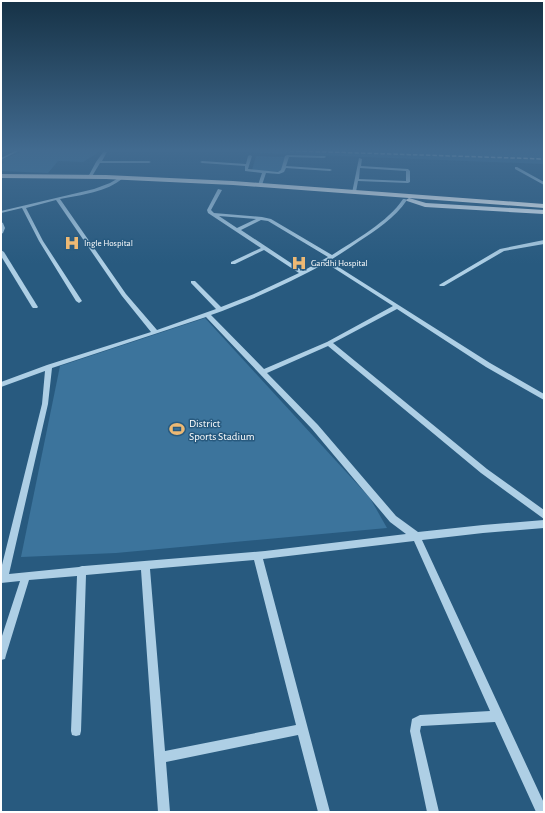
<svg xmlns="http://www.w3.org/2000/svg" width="545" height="813" font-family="'Alegreya Sans',sans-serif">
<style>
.green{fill:#3c749c}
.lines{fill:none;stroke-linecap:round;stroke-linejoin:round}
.stream{stroke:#a3cbe5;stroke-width:1.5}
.minor{fill:#aecfe5;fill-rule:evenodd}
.major{fill:#eef6fd;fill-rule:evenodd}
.highway{fill:#fff;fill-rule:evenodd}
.rail{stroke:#fff;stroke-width:1.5;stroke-dasharray:4.5 2;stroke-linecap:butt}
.labels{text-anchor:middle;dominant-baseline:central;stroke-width:3;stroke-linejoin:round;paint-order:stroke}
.far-poi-label{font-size:9px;fill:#fff;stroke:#285a7f;text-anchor:start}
.poi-label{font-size:11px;fill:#fff;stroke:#285a7f;text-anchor:start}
</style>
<rect width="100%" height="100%" fill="#285a7f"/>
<!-- green -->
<g class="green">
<path d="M26 150H102L83 162 58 161 48 173 1 171V165L4 162 1 160Z"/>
<path d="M190 150H544V164Z"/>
<path d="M256 156 285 157 281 172 252 170Z"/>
<path d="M205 318 370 498 387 528 116 553 21 557 60 366Z"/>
</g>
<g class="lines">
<!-- stream -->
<path class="stream" d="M1 159 19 150"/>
<!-- minor -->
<g class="minor">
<path d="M104 151 107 152 102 161H149L151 162 149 163H100L91 178H89L88 177 96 162Z"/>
<path d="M250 155 252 156 248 169 278 172 281 170 285 156 287 155 325 156 326 157 324 158 289 157 286 166 330 169 332 170 330 171 286 168 284 172 279 174 266 173 262 185 260 186 258 185 262 173 245 171V166L202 163 200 162 202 161 246 164 248 156Z"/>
<path d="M359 158 362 159 361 166 408 169 410 171V182L408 183 358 181 356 192 352 193ZM360 168 406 171V181L359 179Z"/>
<path d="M515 167H517L544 182V185L515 169Z"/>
<path d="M120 177 123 178C107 192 81 195 60 199L126 294 157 330 216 309 191 283V281H195L221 307 254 294 299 273 264 250 235 264H231V262L261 248 208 213 207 210 218 189 222 190 211 210 214 213 262 217 271 219 332 255C355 240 388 222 403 199H405L407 200C395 218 376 230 358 242 349 248 339 255 329 261L490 363 544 394V400L486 367 397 309 333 343 487 469 544 510V519L481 473 328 346 267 373 318 425 396 516 418 532 483 525 544 520V528L483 533 422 540 544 803V812H536L495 722 421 726 420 731 439 812H427L410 731 412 719 420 715 490 711 414 541 263 559 330 812H318L298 735 166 762 170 812H158L141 570 86 575 81 731 80 735 76 736 72 735 71 731 77 576 29 580 6 655 5 659 1 660V639L20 581 1 583V569L42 404 45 371 1 387V382L47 365 151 332 122 296 56 200 26 208 43 241 82 301 79 303 76 301 39 241 22 208 1 213V211L94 189 110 183ZM219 216 256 219 237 228ZM261 220 268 221 328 257 303 271 241 230ZM326 263 393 306 327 342 264 369 211 315C250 301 289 283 326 263ZM206 317 312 429 390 522 406 534 265 551 84 566H82L79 567 9 574 48 404 52 368ZM254 560 296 725 165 751 150 569Z"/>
<path d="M1 222 3 223 5 228 3 233 1 234Z"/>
<path d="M544 240V244L504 251 444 286H440L439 285 500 249Z"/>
<path d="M1 250 4 252 38 307 37 308H33L32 307 1 256Z"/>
</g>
<!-- major -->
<path class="major" d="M409 198 426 203 544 210V214L425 207 407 201 406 200Z"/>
<!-- highway -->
<path class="highway" d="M1 174 106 175 233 181 544 204V208L233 185 106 179 1 178Z"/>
<!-- rail -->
<path class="rail" d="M270 150 544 159"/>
</g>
<!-- sky -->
<linearGradient id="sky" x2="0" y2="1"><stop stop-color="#163246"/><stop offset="0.57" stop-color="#426b90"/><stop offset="1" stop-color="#426b90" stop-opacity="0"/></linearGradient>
<rect width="545" height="264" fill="url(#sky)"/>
<!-- icons -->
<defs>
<g id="hospital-bare" transform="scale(1.2)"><path d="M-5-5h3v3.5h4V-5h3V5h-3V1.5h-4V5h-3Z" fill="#edb974" stroke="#285a7f" stroke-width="2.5" paint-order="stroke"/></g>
<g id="stadium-bare" transform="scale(1.2)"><path d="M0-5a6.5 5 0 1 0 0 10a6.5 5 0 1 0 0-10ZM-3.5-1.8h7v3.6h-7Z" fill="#edb974" stroke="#285a7f" stroke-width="2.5" paint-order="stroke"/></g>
</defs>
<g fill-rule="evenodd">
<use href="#hospital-bare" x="72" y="243"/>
<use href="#hospital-bare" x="299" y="263"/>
<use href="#stadium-bare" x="177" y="429"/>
</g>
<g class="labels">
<!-- far-poi labels -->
<g class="far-poi-label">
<text x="84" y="243">Ingle Hospital</text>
<text x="311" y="263">Gandhi Hospital</text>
</g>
<!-- poi labels -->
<g class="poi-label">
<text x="189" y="423">District<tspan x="189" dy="13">Sports Stadium</tspan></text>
</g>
</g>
<!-- border -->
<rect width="545" height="813" fill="none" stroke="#ffffff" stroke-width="4"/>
</svg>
